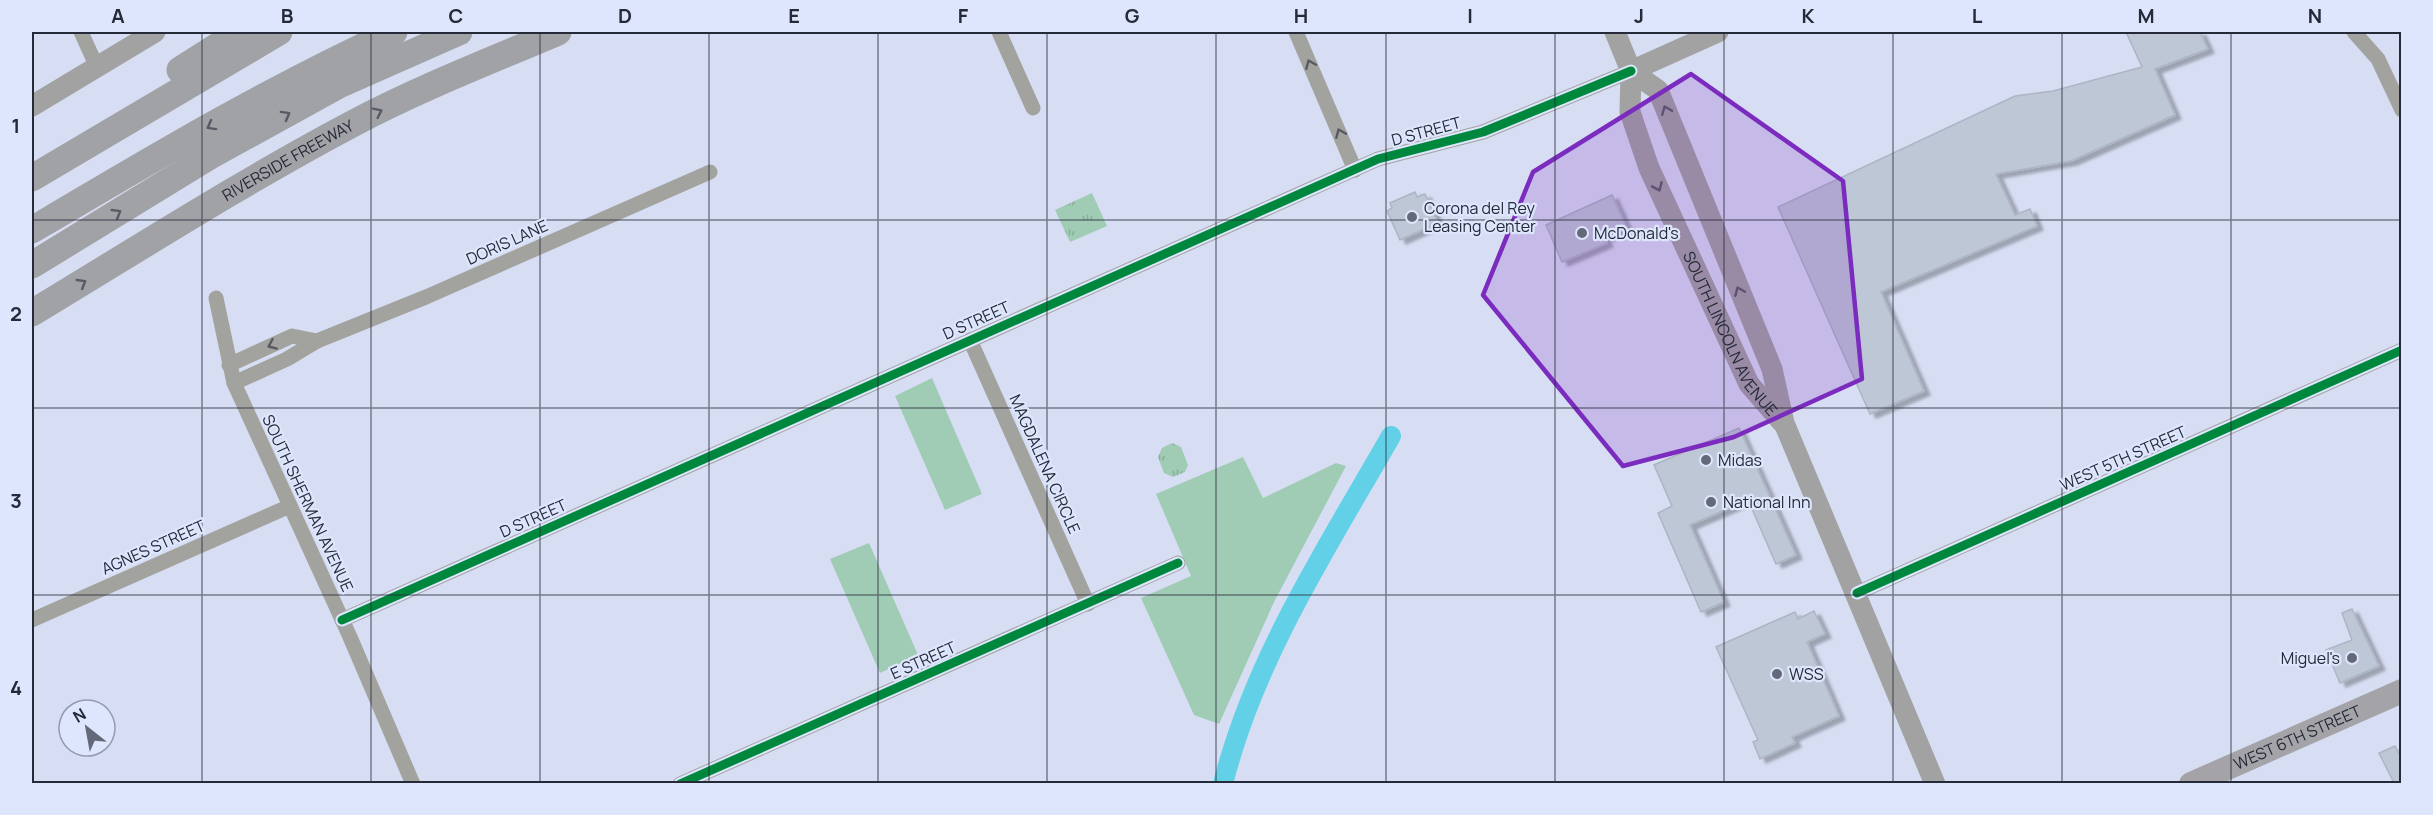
<svg xmlns="http://www.w3.org/2000/svg" width="2433" height="815" font-family="Manrope,sans-serif">
<style>
.grass{fill:#a0cbb5}
.park{fill:url(#park-tufts)}
.lines{fill:none;stroke-linecap:round;stroke-linejoin:round}
.canal{stroke:#62d1e7;stroke-width:20}
.building{fill:#bec7d6;stroke:#acb5c4;stroke-width:1.5;filter:url(#shadow)}
.minor{stroke:#a2a29f;stroke-width:15}
.secondary{stroke:#a1a2a1;stroke-width:21}
.primary{stroke:#a4a4a8;stroke-width:24}
.motorway{stroke:#a1a2a6;stroke-width:27}
.cycleway-casing{stroke:#dde6fd;stroke-width:13}
.cycleway{stroke:#00873e;stroke-width:9}
.oneway{stroke:#575a61}
.oneway2{stroke:#575a62}
.oneway3{stroke:#575a64}
.marked{fill:#7b2cbf;fill-opacity:0.2;stroke:#7b2cbf;stroke-width:4.5;stroke-linejoin:round}
.grid{fill:none;stroke:#252a38;stroke-width:1.5;stroke-opacity:0.55}
.poi-dot{fill:#636979;stroke:#dde6fd;stroke-width:2}
.labels{text-anchor:middle;dominant-baseline:central;stroke-width:4.5;stroke-linejoin:round;paint-order:stroke}
.street-label{font-size:16px;fill:#252a38;stroke:#dde6fd}
.poi-label{font-size:16px;fill:#252a38;stroke:#dde6fd;text-anchor:start}
.neatline{fill:none;stroke:#252a38;stroke-width:2}
.grid-label{font-size:20px;text-anchor:middle;font-weight:bold;fill:#252a38}
</style>
<defs>
<pattern id="park-tufts" width="24" height="20" patternUnits="userSpaceOnUse" patternTransform="scale(1.5)"><rect width="24" height="20" fill="#a0cbb5"/><path d="M3 7l-1-3M5 7V3M7 7l1-3M15 17l-1-3M17 17v-4M19 17l1-3" fill="none" stroke="#8aae9c"/></pattern>
<filter id="shadow"><feDropShadow dx="6" dy="4" stdDeviation="1.5" flood-color="#0004"/></filter>
</defs>
<rect width="100%" height="100%" fill="#d7def3"/>
<!-- grass -->
<g class="grass">
<path d="M932 378 982 494 945 510 895 396Z"/>
<path d="M1243 457 1263 498 1336 463 1346 466 1274 602 1219 724 1194 715 1141 598 1191 576 1156 494Z"/>
<path d="M869 543 918 655 880 673 830 559Z"/>
</g>
<!-- park -->
<g class="park">
<path d="M1092 193 1107 226 1070 242 1055 210Z"/>
<path d="M1172 443 1181 447 1188 465 1185 472 1173 477 1164 473 1158 457 1162 448Z"/>
</g>
<g class="lines">
<!-- canal -->
<path class="canal" d="M1223 784C1254 659 1328 546 1391 436"/>
</g>
<!-- building -->
<g class="building">
<path d="M2126 32H2200L2208 49 2155 69 2175 115 2071 161 1996 174 2015 215 2030 209 2037 226 1881 292 1924 391 1870 414 1778 207 2015 96 2053 91 2142 67Z"/>
<path d="M1415 192 1417 197 1425 194 1438 223 1400 240 1387 211 1392 208 1390 203Z"/>
<path d="M1612 195 1627 228 1604 238 1607 243 1562 262 1546 225Z"/>
<path d="M1739 428 1796 555 1776 564 1748 500 1690 525 1724 602 1701 612 1658 513 1672 506 1654 465Z"/>
<path d="M2352 609 2379 666 2340 683 2326 650 2352 640 2342 613Z"/>
<path d="M1814 611 1825 634 1807 642 1839 716 1792 737 1795 743 1760 759 1753 742 1758 740 1716 647 1795 612 1798 619Z"/>
<path d="M2395 746 2402 760V783H2394L2379 753Z"/>
</g>
<g class="lines">
<!-- minor -->
<g class="minor">
<path d="M81 32 96 65"/>
<path d="M999 32 1033 108"/>
<path d="M1296 32 1355 170"/>
<path d="M2354 32 2378 59 2402 110"/>
<path d="M216 298 234 383 350 637 413 784"/>
<path d="M970 340 1088 604"/>
<path d="M229 365 292 336 317 341"/>
<path d="M234 383 287 359 317 341 426 297 710 172"/>
<path d="M1857 593 2402 350"/>
<path d="M32 620 290 506"/>
<path d="M342 620 1378 159 1483 132 1631 71"/>
<path d="M680 784 1178 563"/>
</g>
<!-- secondary -->
<g class="secondary">
<path id="s1" d="M1615 32 1631 71 1630 112 1649 168 1749 384 1782 422"/>
<path d="M1631 71 1658 90 1772 369 1784 423 1935 784"/>
<path d="M1631 71 1718 32"/>
<path d="M32 106 155 32"/>
</g>
<!-- primary -->
<path class="primary" id="s2" d="M2191 784 2402 691"/>
<!-- motorway -->
<g class="motorway">
<path d="M180 70 240 32"/>
<path d="M32 178 279 32"/>
<path d="M32 230C150 160 269 89 394 32"/>
<path d="M32 265 210 156 339 85 459 32"/>
<path id="s3" d="M32 313C138 249 244 181 354 123 420 88 490 61 558 32"/>
</g>
<!-- cycleway casing -->
<g class="cycleway-casing">
<g id="cycleway">
<path d="M1857 593 2402 350"/>
<path d="M342 620 1378 159 1483 132 1631 71"/>
<path d="M680 784 1178 563"/>
</g>
</g>
<!-- cycleway -->
<use href="#cycleway" class="cycleway"/>
</g>
<!-- one-way arrows -->
<defs><path id="oneway-chevron" d="M-2-3.5L2.5 0L-2 3.5" fill="none" stroke-width="1.6" stroke-linecap="round" stroke-linejoin="round" transform="scale(1.5)"/></defs>
<g class="oneway">
<use href="#oneway-chevron" transform="translate(1310 64) rotate(-113)"/>
<use href="#oneway-chevron" transform="translate(1340 133) rotate(-113)"/>
<use href="#oneway-chevron" transform="translate(272 345) rotate(156)"/>
</g>
<g class="oneway2">
<use href="#oneway-chevron" transform="translate(1666 110) rotate(-112)"/>
<use href="#oneway-chevron" transform="translate(1658 187) rotate(66)"/>
<use href="#oneway-chevron" transform="translate(1739 291) rotate(-113)"/>
</g>
<g class="oneway3">
<use href="#oneway-chevron" transform="translate(378 112) rotate(-26)"/>
<use href="#oneway-chevron" transform="translate(286 115) rotate(-29)"/>
<use href="#oneway-chevron" transform="translate(211 126) rotate(151)"/>
<use href="#oneway-chevron" transform="translate(117 213) rotate(-31)"/>
<use href="#oneway-chevron" transform="translate(82 283) rotate(-31)"/>
</g>
<!-- marked area -->
<path class="marked" d="M1691 74 1843 181 1862 379 1734 437 1623 466 1483 295 1533 172Z"/>
<!-- grid -->
<path class="grid" d="M202 32V784M371 32V784M540 32V784M709 32V784M878 32V784M1047 32V784M1216 32V784M1386 32V784M1555 32V784M1724 32V784M1893 32V784M2062 32V784M2231 32V784M32 220H2402M32 408H2402M32 595H2402"/>
<!-- markers -->
<g class="poi-dot">
<circle cx="1412" cy="217" r="6"/>
<circle cx="1582" cy="233" r="6"/>
<circle cx="1706" cy="460" r="6"/>
<circle cx="1711" cy="502" r="6"/>
<circle cx="2352" cy="658" r="6"/>
<circle cx="1777" cy="674" r="6"/>
</g>
<g class="labels">
<!-- street labels -->
<g class="street-label">
<text transform="translate(1426 131) rotate(-15)">D STREET</text>
<text stroke="none"><textPath href="#s3" startOffset="298">RIVERSIDE FREEWAY</textPath></text>
<text transform="translate(507 242) rotate(-24)">DORIS LANE</text>
<text transform="translate(976 320) rotate(-24)">D STREET</text>
<text stroke="none"><textPath href="#s1" startOffset="327">SOUTH LINCOLN AVENUE</textPath></text>
<text transform="translate(2123 458) rotate(-24)">WEST 5TH STREET</text>
<text transform="translate(1045 464) rotate(66)">MAGDALENA CIRCLE</text>
<text transform="translate(308 503) rotate(65)">SOUTH SHERMAN AVENUE</text>
<text transform="translate(533 518) rotate(-24)">D STREET</text>
<text transform="translate(153 547) rotate(-24)">AGNES STREET</text>
<text transform="translate(923 660) rotate(-24)">E STREET</text>
<text stroke="none"><textPath href="#s2" startOffset="116">WEST 6TH STREET</textPath></text>
</g>
<!-- poi labels -->
<g class="poi-label">
<text x="1424" y="208">Corona del Rey<tspan x="1424" dy="18">Leasing Center</tspan></text>
<text x="1594" y="233">McDonald's</text>
<text x="1718" y="460">Midas</text>
<text x="1723" y="502">National Inn</text>
<text x="2340" y="658" text-anchor="end">Miguel's</text>
<text x="1789" y="674">WSS</text>
</g>
</g>
<!-- border -->
<rect width="2433" height="815" fill="none" stroke="#dde6fd" stroke-width="66"/>
<!-- north arrow -->
<g transform="translate(87 728) rotate(329)"><circle r="28" fill="#dde6fd" stroke="#939bae" stroke-width="1.5"/>
<path d="M0-4.5L10 22L0 15L-10 22Z" fill="#636979"/>
<text y="-9" font-size="16" font-weight="bold" text-anchor="middle" fill="#252a38">N</text>
</g>
<rect x="33" y="33" width="2367" height="749" class="neatline"/>
<g class="grid-label">
<text x="118" y="23">A</text>
<text x="287" y="23">B</text>
<text x="456" y="23">C</text>
<text x="625" y="23">D</text>
<text x="794" y="23">E</text>
<text x="963" y="23">F</text>
<text x="1132" y="23">G</text>
<text x="1301" y="23">H</text>
<text x="1470" y="23">I</text>
<text x="1639" y="23">J</text>
<text x="1808" y="23">K</text>
<text x="1977" y="23">L</text>
<text x="2146" y="23">M</text>
<text x="2315" y="23">N</text>
<text x="16" y="133">1</text>
<text x="16" y="321">2</text>
<text x="16" y="508">3</text>
<text x="16" y="695">4</text>
</g>
</svg>
